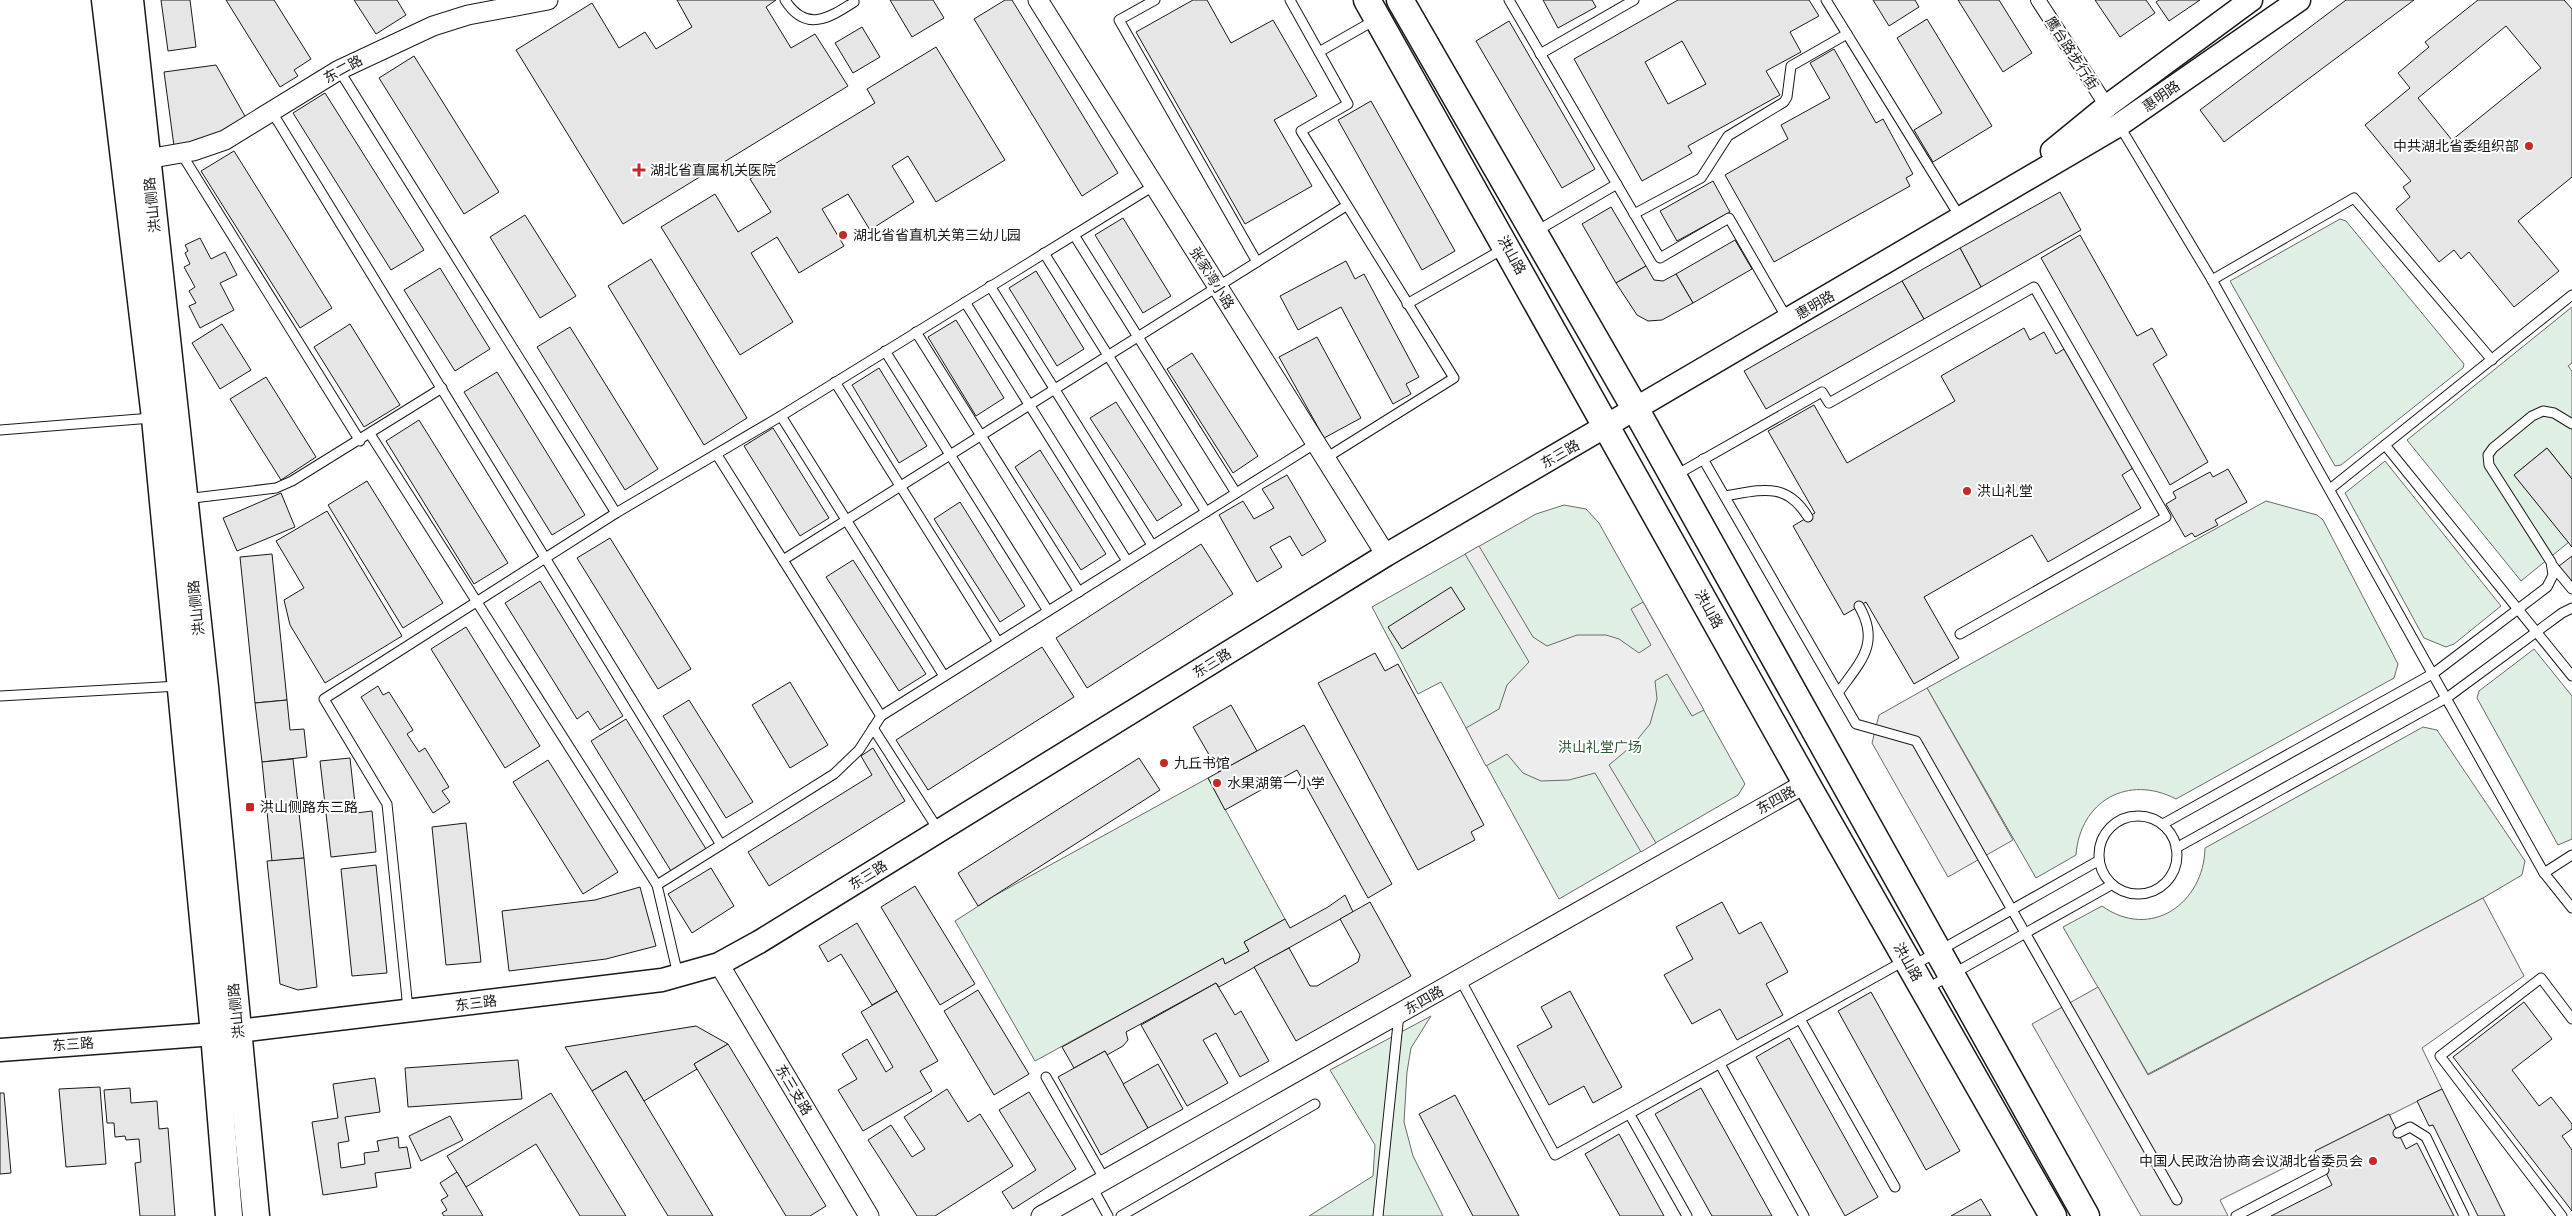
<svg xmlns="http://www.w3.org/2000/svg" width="2572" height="1216" font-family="Raleway,'Noto Sans SC',sans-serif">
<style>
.green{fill:#e0efe3;stroke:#6a6a6a}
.parking{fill:#ededed;stroke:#6a6a6a}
.building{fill:#e6e6e6;stroke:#1a1a1a;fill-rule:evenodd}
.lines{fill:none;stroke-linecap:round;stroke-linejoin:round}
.service-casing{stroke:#1a1a1a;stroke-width:11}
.pedestrian-casing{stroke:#1a1a1a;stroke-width:16}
.minor-casing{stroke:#1a1a1a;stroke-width:21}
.tertiary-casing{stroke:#1a1a1a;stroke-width:25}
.secondary-casing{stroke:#1a1a1a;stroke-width:29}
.service{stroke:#fff;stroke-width:9}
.pedestrian{stroke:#fff;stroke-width:14}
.minor{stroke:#fff;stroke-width:19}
.tertiary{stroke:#fff;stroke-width:22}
.secondary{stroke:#fff;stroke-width:26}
.poi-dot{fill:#c62828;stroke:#fff;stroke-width:2}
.labels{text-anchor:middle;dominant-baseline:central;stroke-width:4;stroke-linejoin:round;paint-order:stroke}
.street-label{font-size:14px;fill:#1a1a1a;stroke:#fff}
.poi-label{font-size:14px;fill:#1a1a1a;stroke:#fff;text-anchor:start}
.park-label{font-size:14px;fill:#2b5a34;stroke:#fff}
</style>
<rect width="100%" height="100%" fill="#fff"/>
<!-- green -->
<g class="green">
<path d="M2340 219 2346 221 2464 364 2463 368 2341 465 2335 466 2230 281Z"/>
<path d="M2572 307V363L2568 366 2572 371V479L2547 448 2514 475 2569 542 2521 581 2407 440Z"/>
<path d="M2385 461 2501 606 2454 644 2446 647 2424 638 2345 493Z"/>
<path d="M2266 501 2317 515 2323 520 2398 664 2394 678 2176 799C2128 774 2080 801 2076 855L2036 878 1927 688Z"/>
<path d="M1564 505 1586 509 1599 523 1745 784 1738 795 1559 899 1441 682 1418 694 1372 607 1536 514Z"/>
<path d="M2534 649 2572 696V839L2558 845 2477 698 2479 691Z"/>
<path d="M2423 727 2437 730 2525 861 2522 875 2483 898 2148 1074 2063 927 2102 906C2151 941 2204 903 2205 848Z"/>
<path d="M1208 778 1285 919 1244 942 1249 951 1225 964 1222 959 1035 1061 955 921 994 896Z"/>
<path d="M1431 1016 1411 1048 1407 1072 1404 1122 1413 1156 1443 1216H1309L1373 1176 1375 1145 1330 1070Z"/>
</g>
<!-- parking -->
<g class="parking">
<path d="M1479 546 1533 637 1547 646 1577 635H1606L1619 639 1639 653 1651 645 1631 609 1643 602 1704 710 1692 716 1667 674 1655 681 1657 699 1650 724 1633 745 1609 765 1656 843 1641 852 1595 773 1569 780 1541 781 1523 773 1507 754 1486 766 1466 728 1499 709 1507 685 1529 662 1465 554Z"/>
<path d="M1927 688 2013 840 1948 877 1872 743 1879 715Z"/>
<path d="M2483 898 2524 976 2422 1048 2442 1089 2220 1200 2228 1216H2141L2032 1024 2098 987 2148 1075Z"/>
</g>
<!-- building -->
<g class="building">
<path d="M161 0H190L196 47 168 51Z"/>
<path d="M226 0H274L311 59 294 70 298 76 280 87Z"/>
<path d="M354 0H397L406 15 376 34Z"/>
<path d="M776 0 766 7 791 48 815 34 848 86 623 224 516 50 592 3 619 48 645 32 656 49 692 27 677 0Z"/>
<path d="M890 0H933L944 18 912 37Z"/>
<path d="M1005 0H1012L1118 173 1082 196 974 19Z"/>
<path d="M1193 0H1207L1231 43 1273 20 1317 96 1274 120 1312 186 1245 224 1136 32Z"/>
<path d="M1543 0H1592L1596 7 1558 28Z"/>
<path d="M1678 0H1809L1819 16 1790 32 1801 52 1766 71 1780 95 1688 146 1692 153 1642 181 1574 59ZM1682 41 1706 84 1668 104 1645 62Z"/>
<path d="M1873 0H1915L1919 7 1889 26Z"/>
<path d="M1958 0H1999L2032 53 2003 72Z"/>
<path d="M2095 0H2146L2155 13 2120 37Z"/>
<path d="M2159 0H2200L2169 21 2156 2Z"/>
<path d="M2346 0H2414L2224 142 2200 110Z"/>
<path d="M2478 0H2564L2572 9V177L2518 221 2559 271 2514 307 2469 252 2461 259 2454 250 2439 262 2396 209 2410 197 2403 187 2411 181 2365 125 2410 88 2398 73 2429 47 2425 42ZM2506 26 2541 68 2452 140 2418 98Z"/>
<path d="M1927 19 1992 126 1933 162 1914 130 1942 113 1897 38Z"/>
<path d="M1509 21 1595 169 1562 188 1476 41Z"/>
<path d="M862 27 880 57 853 73 835 43Z"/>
<path d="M936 47 1005 160 936 202 908 156 892 166 914 202 870 230 848 194 822 209 844 246 799 273 777 237 751 253 793 322 740 355 661 227 715 194 738 232 771 212 750 179 875 103 867 89Z"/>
<path d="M1834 49 1876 123 1883 119 1913 174 1906 178 1910 186 1774 262 1725 175 1788 139 1781 125 1830 98 1810 63Z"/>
<path d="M414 56 499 192 464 214 379 78Z"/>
<path d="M216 65 246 118 200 143 174 146 164 72Z"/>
<path d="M325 93 424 250 391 270 293 113Z"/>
<path d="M1371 101 1455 251 1422 270 1338 120Z"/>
<path d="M234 151 332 308 300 328 201 171Z"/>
<path d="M1713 181 1730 212 1677 241 1660 211Z"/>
<path d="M2060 192 2081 230 1981 287 1960 248Z"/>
<path d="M1611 207 1646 266 1616 283 1582 224Z"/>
<path d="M525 215 576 296 540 318 490 237Z"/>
<path d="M1123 218 1171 296 1143 313 1095 235Z"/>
<path d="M2080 235 2137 336 2152 328 2167 355 2153 364 2208 462 2170 485 2041 258Z"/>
<path d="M200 238 211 259 225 252 237 275 220 283 234 310 200 328 189 306 196 303 189 291 195 287 184 267 190 264 185 253 188 251 185 245Z"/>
<path d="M1735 240 1752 269 1693 303 1676 274Z"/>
<path d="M1960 248 1981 287 1924 319 1902 281Z"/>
<path d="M651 259 747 418 704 445 608 286Z"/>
<path d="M1346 261 1355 279 1364 274 1419 377 1406 384 1411 394 1393 404 1341 307 1298 330 1280 296Z"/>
<path d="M1646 266 1654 280 1663 281 1676 274 1693 303 1662 320 1648 321 1637 315 1616 283Z"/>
<path d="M440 268 490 349 455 371 404 290Z"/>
<path d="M1036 271 1084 349 1057 366 1009 288Z"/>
<path d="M1902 281 1924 319 1766 409 1744 371Z"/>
<path d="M956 320 1004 398 976 416 928 337Z"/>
<path d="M222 324 251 370 220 389 192 343Z"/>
<path d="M350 324 400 405 364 427 314 347Z"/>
<path d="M570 327 658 469 625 490 537 347Z"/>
<path d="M2024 328 2030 340 2044 332 2056 354 2064 349 2133 468 2122 475 2141 508 2048 562 2032 535 1924 597 1959 658 1914 684 1866 602 1844 615 1793 526 1815 513 1768 431 1814 405 1847 463 1955 401 1941 376Z"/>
<path d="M1317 337 1361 418 1324 438 1279 357Z"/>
<path d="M1192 353 1258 456 1233 473 1167 369Z"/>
<path d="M879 368 927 446 899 463 852 385Z"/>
<path d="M497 372 585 515 552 535 464 392Z"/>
<path d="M266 377 316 457 281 480 230 399Z"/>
<path d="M1116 402 1182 505 1157 521 1090 418Z"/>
<path d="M419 420 508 563 474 584 386 441Z"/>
<path d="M773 428 829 518 800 536 744 446Z"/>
<path d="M2547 448 2572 479V547L2514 475Z"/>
<path d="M1040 450 1106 554 1081 570 1015 467Z"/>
<path d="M2228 469 2247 502 2215 520 2218 525 2195 537 2192 533 2185 537 2166 504 2176 498 2173 492 2210 472 2213 477Z"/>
<path d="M1287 475 1326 541 1302 556 1290 536 1270 547 1282 567 1257 582 1219 515 1243 501 1254 519 1274 508 1262 489Z"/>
<path d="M367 481 443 603 403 628 328 505Z"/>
<path d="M281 493 295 527 237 551 223 518Z"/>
<path d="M960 502 1025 606 1000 622 934 519Z"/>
<path d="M327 511 402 636 325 683 290 625 284 600 304 588 276 541Z"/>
<path d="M610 538 691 669 658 689 577 558Z"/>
<path d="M1201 544 1233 594 1087 688 1056 638Z"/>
<path d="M272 554 287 700 255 703 240 557Z"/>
<path d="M2572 556V582L2559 566Z"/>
<path d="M853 560 926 674 899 691 826 577Z"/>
<path d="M540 581 623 716 600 730 588 711 577 719 505 603Z"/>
<path d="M1451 587 1465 609 1402 649 1388 627Z"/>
<path d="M466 627 540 746 505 768 431 649Z"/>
<path d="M1042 647 1074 697 928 790 896 740Z"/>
<path d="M1375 653 1385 671 1398 664 1484 825 1471 832 1475 840 1418 870 1318 683Z"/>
<path d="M790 682 828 745 790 768 752 705Z"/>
<path d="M378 686 383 695 389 692 413 730 407 734 419 752 425 748 449 787 442 791 450 802 433 813 361 697Z"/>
<path d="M287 700 290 730 304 729 307 757 262 762 255 703Z"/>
<path d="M689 700 753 802 726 818 663 716Z"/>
<path d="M1231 705 1257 751 1219 772 1193 727Z"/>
<path d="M626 719 706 849 671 871 591 741Z"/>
<path d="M1304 725 1392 884 1368 898 1297 770 1225 810 1208 778Z"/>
<path d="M873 748 905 801 769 886 748 852 872 775 861 756Z"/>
<path d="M350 758 356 813 372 811 376 852 331 857 320 761Z"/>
<path d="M1139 758 1160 790 978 906 958 873Z"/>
<path d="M293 759 304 858 272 861 262 762Z"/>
<path d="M548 760 618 872 583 894 513 782Z"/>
<path d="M466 823 481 962 446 965 432 827Z"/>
<path d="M304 858 317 987 298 990 280 984 267 861Z"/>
<path d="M376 865 387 973 352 976 341 869Z"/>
<path d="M711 868 734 906 692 933 668 894Z"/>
<path d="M915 886 975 984 940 1005 881 907Z"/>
<path d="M640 887 656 946 606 959 509 971 502 911 595 900Z"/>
<path d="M1345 895 1353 912 1219 987 1216 983 1126 1032 1128 1040 1123 1046 1107 1055 1105 1051 1074 1068 1062 1047 1223 958 1225 964 1249 951 1244 942 1285 919 1290 928 1328 907Z"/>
<path d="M1370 902 1411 976 1296 1041 1254 967 1289 948 1310 986H1317L1358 962 1360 955 1340 919Z"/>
<path d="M1722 902 1739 934 1761 922 1788 972 1766 984 1783 1015 1737 1040 1720 1009 1692 1024 1664 975 1693 959 1676 927Z"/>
<path d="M857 923 897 991 872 1005 841 954 828 962 819 946Z"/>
<path d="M1216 983 1235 1015 1241 1011 1269 1061 1240 1077 1216 1033 1203 1040 1228 1083 1187 1106 1141 1025Z"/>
<path d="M978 990 1029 1074 994 1095 944 1011Z"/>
<path d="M897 991 938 1061 920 1071 932 1091 863 1131 838 1090 857 1079 842 1054 867 1039 886 1072 893 1067 861 1012Z"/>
<path d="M1570 991 1622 1087 1593 1103 1584 1086 1549 1105 1517 1046 1552 1027 1541 1007Z"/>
<path d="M1871 992 1960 1151 1926 1170 1838 1011Z"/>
<path d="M2524 1002 2552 1039 2512 1070 2539 1106 2551 1097 2572 1124V1129L2562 1136 2572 1150V1211L2453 1057Z"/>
<path d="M696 1026 728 1044 694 1064 697 1069 644 1101 626 1071 592 1091 565 1047Z"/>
<path d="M1789 1038 1878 1197 1845 1216 1756 1057Z"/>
<path d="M728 1044 826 1206 810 1216H786L694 1064Z"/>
<path d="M1105 1051 1148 1128 1101 1155 1058 1077Z"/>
<path d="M518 1060 522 1099 408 1107 405 1068Z"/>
<path d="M1158 1064 1183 1109 1148 1128 1123 1084Z"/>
<path d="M626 1071 713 1216H668L592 1091Z"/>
<path d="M375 1078 380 1112 345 1117 349 1141 338 1143 341 1168 365 1164 364 1153 379 1151 377 1141 398 1137 399 1148 407 1147 411 1168 375 1173 377 1187 323 1195 312 1122 338 1118 333 1084Z"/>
<path d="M100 1087 106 1164 66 1167 59 1089Z"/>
<path d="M130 1088 131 1103 157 1101 159 1129 168 1128 175 1216H140L135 1163 141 1162 139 1139 126 1140 125 1136 115 1137 114 1123H107L104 1090Z"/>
<path d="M1701 1088 1772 1216H1712L1655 1114Z"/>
<path d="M947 1089 968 1122 980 1114 1013 1166 935 1216H917L868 1140 891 1125 912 1157 925 1149 904 1117Z"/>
<path d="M2442 1089 2505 1216H2478L2433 1125 2429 1126 2417 1101Z"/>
<path d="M1029 1092 1076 1169 1013 1209 1002 1192 1036 1170 999 1110Z"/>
<path d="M0 1093H4L11 1173 0 1174Z"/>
<path d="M551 1093 626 1216H580L536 1144 466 1187 447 1156Z"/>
<path d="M1455 1095 1519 1216H1473L1419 1114Z"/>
<path d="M2389 1114 2406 1149 2417 1143 2454 1216H2271L2332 1185 2315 1151Z"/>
<path d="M450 1116 463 1140 421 1161 409 1136Z"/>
<path d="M1619 1134 1664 1216H1620L1585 1154Z"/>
<path d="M457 1172 466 1187 483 1216H444L442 1213 447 1210 441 1200 448 1196 440 1183Z"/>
<path d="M1981 1199 1991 1216H1951Z"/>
</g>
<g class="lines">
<!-- service casing -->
<g class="service-casing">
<g id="service">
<path d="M785 0C806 33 829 18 854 2L853 0"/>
<path d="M1155 0 1119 20 1257 262"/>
<path d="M1290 0 1348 104 1301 131 1454 378 1326 458"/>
<path d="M1509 0 1660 258 1729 218 1788 320"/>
<path d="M1826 0 1960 217"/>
<path d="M1319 52 1375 20"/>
<path d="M1540 54 1634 0"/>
<path d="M339 70 616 513"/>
<path d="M272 112 721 845"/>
<path d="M2119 125 2212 280 2544 873 2572 908"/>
<path d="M181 153 360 441"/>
<path d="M1634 214 1701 178 1728 136 1784 102 1787 97 1791 66 1847 34"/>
<path d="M1535 232 1617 184"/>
<path d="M1074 235 1236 493"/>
<path d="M1044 253 1206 512"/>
<path d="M2212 280 2354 198 2492 360"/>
<path d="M990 286 1152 545"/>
<path d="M965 302 1127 561"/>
<path d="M1407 304 1505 248"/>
<path d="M916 332 1079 592"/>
<path d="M885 351 1048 611"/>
<path d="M835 382 998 642"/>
<path d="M781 416 944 676"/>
<path d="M0 430 152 418"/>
<path d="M370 434 657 885"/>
<path d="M2385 445 2572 676"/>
<path d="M717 455 881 716 1316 443"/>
<path d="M1703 459 1856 724 1916 741 2177 1200"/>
<path d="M1676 475 1822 392 1829 403 2034 287 2166 517 1960 634"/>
<path d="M2330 489 2572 295"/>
<path d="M1725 496C1761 490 1786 481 1808 517"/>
<path d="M185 499 276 488 292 481 442 388"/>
<path d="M783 560 1346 206"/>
<path d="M2552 565 2572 589"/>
<path d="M1838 693C1860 662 1881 644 1859 606"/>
<path d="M0 696 179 686"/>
<path d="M873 728 939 831"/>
<circle cx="2138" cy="855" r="39"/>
<path d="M2163 824 2434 673 2547 587 2553 575 2551 562 2489 465 2488 455 2493 448 2532 416 2543 411 2554 413 2572 424"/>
<path d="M2176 848 2448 697 2562 613 2572 608"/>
<path d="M2544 873 2572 855"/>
<path d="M1914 965 2098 861"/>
<path d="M678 975 657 885 834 774 859 750 881 716"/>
<path d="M1460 979 1555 1155 1904 961"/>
<path d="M1926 989 2111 885"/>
<path d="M408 1009 387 804 324 699 616 513 781 416 1155 185"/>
<path d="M1800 1019 1895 1187"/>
<path d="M1720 1064 1804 1216"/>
<path d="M1046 1077 1105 1180"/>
<path d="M1630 1115 1687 1216"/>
<path d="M2398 1133 2410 1127 2426 1137 2464 1216"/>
<path d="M1092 1187 1108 1216"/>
<path d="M1121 1216 1315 1104"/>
<path d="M1378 1216 1399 1014"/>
<path d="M2236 1216 2324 1170"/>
<path d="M2562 1216 2440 1056 2541 978 2572 1019"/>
</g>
</g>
<!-- pedestrian casing -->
<g class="pedestrian-casing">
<path id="pedestrian" d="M2038 0 2107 106"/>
</g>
<!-- minor casing -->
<g class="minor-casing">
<g id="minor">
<path d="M1038 0 1386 555"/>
<path d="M147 159 193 151 225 140 339 70 433 26 468 15 548 0"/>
<path d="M719 964 869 1216"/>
<path d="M1041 1216 1806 783"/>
</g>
</g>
<!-- tertiary casing -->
<g class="tertiary-casing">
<g id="tertiary">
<path d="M2052 151 2107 106 2251 0"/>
<path d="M0 1050 214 1034 662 980 719 964 759 942 1386 555 2119 125 2299 0"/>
</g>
</g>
<!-- secondary casing -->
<g class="secondary-casing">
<g id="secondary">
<path d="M105 0 155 418 214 1034 229 1216"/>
<path d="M130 0 205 687 256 1216"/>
<path d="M1367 0 1806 783 2053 1216"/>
<path d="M1400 0 1636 410 2086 1216"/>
</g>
</g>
<!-- service -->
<use href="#service" class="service"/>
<!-- pedestrian -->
<use href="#pedestrian" class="pedestrian"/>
<!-- minor -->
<use href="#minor" class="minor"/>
<!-- tertiary -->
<use href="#tertiary" class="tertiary"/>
<!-- secondary -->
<use href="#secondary" class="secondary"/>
</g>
<!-- markers -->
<g class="poi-dot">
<circle cx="2529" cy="146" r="5"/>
<path d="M636.5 162.5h5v5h5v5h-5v5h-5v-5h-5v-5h5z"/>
<circle cx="843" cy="235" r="5"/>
<circle cx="1967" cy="491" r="5"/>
<circle cx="1164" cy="763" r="5"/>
<circle cx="1217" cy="783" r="5"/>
<rect x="245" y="802" width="10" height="10" rx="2.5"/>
<circle cx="2373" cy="1161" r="5"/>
</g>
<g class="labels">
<!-- street labels -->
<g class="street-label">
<text transform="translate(2072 53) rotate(57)">鹰台路步行街</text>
<text transform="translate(343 69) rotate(-29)">东二路</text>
<text transform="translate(2161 96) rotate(-35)">惠明路</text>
<text transform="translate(152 205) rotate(-96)">洪山侧路</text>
<text transform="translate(1512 255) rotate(61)">洪山路</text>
<text transform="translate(1212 278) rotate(58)">张家湾小路</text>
<text transform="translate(1815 305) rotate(-30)">惠明路</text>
<text transform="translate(1560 454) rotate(-30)">东三路</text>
<text transform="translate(196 608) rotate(-96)">洪山侧路</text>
<text transform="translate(1709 609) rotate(61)">洪山路</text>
<text transform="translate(1212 663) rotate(-32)">东三路</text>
<text transform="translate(1776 800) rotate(-29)">东四路</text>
<text transform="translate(868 875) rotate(-32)">东三路</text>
<text transform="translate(1908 962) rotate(60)">洪山路</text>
<text transform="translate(1424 1000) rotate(-30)">东四路</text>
<text transform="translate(476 1003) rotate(-7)">东三路</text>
<text transform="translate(236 1011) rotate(-96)">洪山侧路</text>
<text transform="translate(73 1044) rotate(-4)">东三路</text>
<text transform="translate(794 1090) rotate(59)">东三支路</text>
</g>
<!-- poi labels -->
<g class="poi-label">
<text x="2519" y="146" text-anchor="end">中共湖北省委组织部</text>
<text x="650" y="170">湖北省直属机关医院</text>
<text x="853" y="235">湖北省省直机关第三幼儿园</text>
<text x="1977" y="491">洪山礼堂</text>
<text x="1174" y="763">九丘书馆</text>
<text x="1227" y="783">水果湖第一小学</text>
<text x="260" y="807">洪山侧路东三路</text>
<text x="2363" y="1161" text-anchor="end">中国人民政治协商会议湖北省委员会</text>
</g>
<!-- park labels -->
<g class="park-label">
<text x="1600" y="747">洪山礼堂广场</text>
</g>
</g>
</svg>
